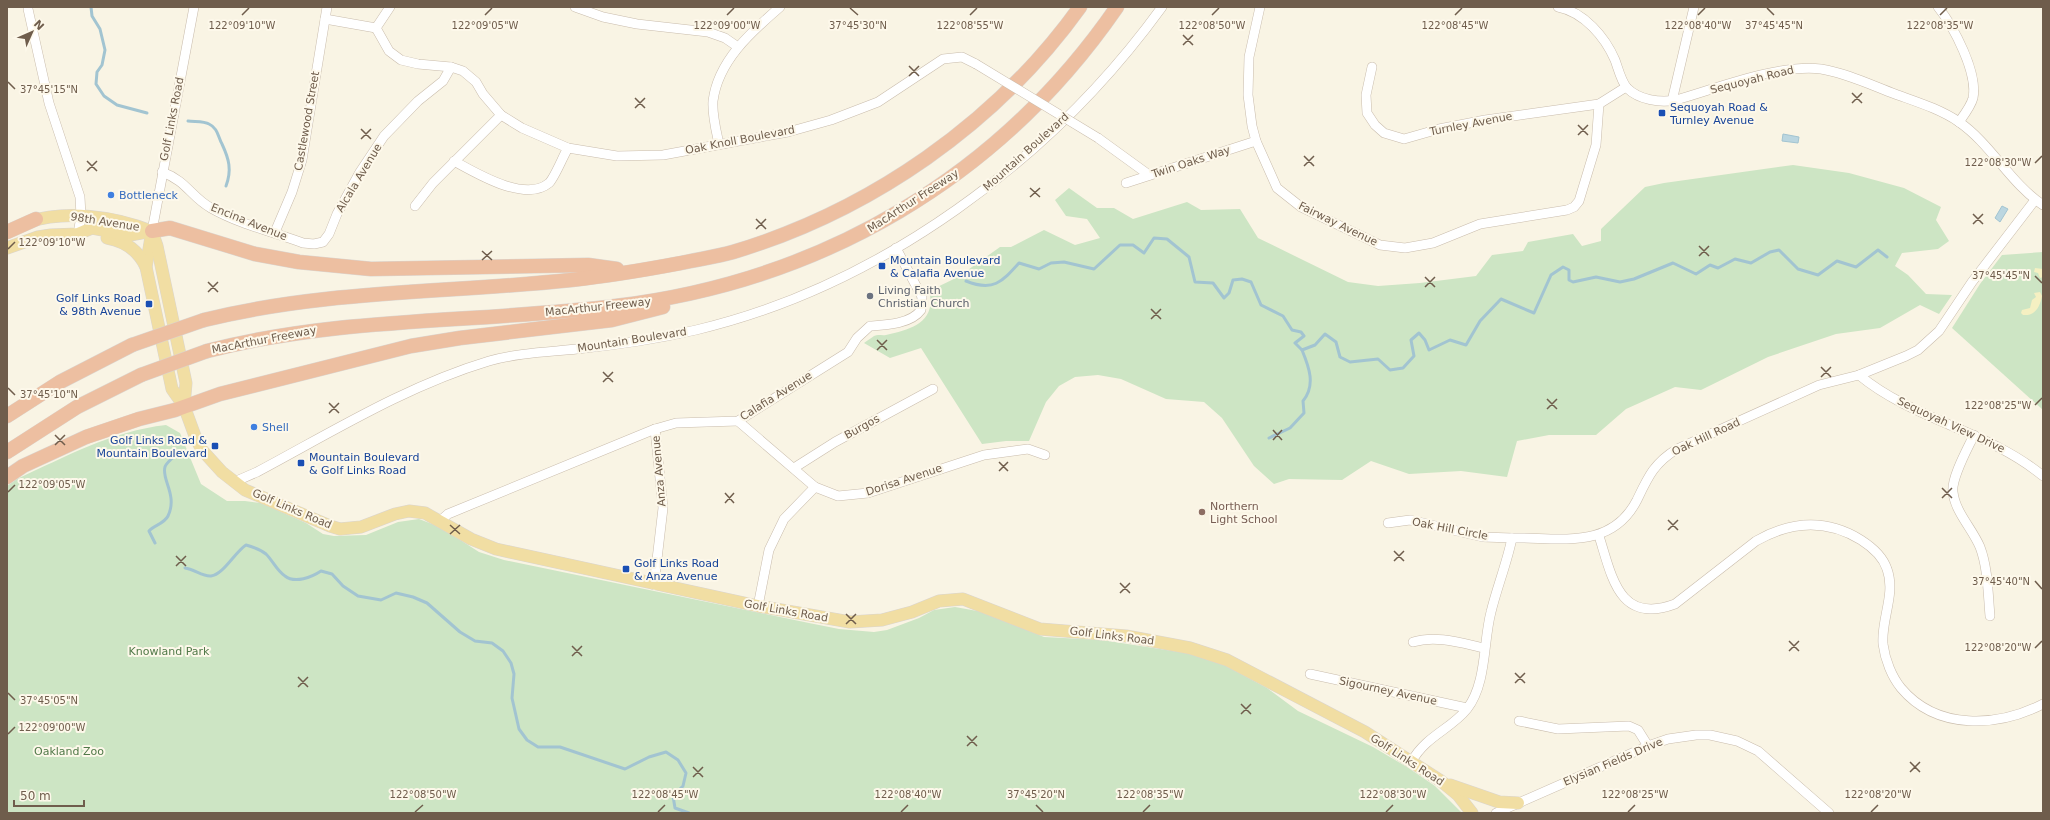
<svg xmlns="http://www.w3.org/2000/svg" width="2050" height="820" font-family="'DejaVu Sans',sans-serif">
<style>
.green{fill:#cde5c4}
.sand{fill:#f5f0c2}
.water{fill:#bbd6e0;stroke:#a2c4d1}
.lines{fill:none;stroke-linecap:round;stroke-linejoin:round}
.stream{stroke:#a2c4d1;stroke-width:3}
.minor-casing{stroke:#c9bcac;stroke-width:10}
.major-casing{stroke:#dad5d0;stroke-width:13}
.highway-casing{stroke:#dad5d0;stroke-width:15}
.minor{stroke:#fff;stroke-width:9}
.major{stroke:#f1dea3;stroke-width:12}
.highway{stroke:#edbfa1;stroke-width:14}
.minor-bridge-casing{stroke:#c9bcac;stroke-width:10;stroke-linecap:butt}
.highway-bridge-casing{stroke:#dad5d0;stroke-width:15;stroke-linecap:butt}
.minor-bridge{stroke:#fff;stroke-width:9}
.highway-bridge{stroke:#edbfa1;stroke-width:14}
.ticks{fill:none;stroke:#6f5d4c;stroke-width:1.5}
.transit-dot{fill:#1a4fb4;stroke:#fdf8ea;stroke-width:1.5}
.shop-dot{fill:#3f7fe0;stroke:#fdf8ea;stroke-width:1.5}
.worship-dot{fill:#6b7280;stroke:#fdf8ea;stroke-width:1.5}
.education-dot{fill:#8d6e63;stroke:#fdf8ea;stroke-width:1.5}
.labels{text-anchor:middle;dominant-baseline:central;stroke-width:4;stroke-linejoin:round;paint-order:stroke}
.street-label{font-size:11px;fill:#6f5d4c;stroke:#fdf8ea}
.transit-label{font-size:11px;fill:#164399;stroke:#fdf8ea;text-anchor:start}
.shop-label{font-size:11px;fill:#366cbe;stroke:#fdf8ea;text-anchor:start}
.worship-label{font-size:11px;fill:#5b616d;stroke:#fdf8ea;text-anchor:start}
.education-label{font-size:11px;fill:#785e54;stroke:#fdf8ea;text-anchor:start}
.park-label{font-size:11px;fill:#517949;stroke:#fdf8ea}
.ticks-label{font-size:10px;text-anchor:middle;fill:#6f5d4c;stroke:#fdf8ea;stroke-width:4;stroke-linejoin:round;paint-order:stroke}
</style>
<rect width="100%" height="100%" fill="#f9f4e4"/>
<!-- green -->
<g class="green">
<path d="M1793 165 1849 173 1904 188 1941 207 1936 220 1949 241 1938 249 1902 253 1895 266 1908 275 1926 294 1952 295 1939 314 1920 305 1880 328 1836 334 1768 357 1701 390 1675 387 1626 409 1596 435H1549L1517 441 1507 477 1461 471 1409 474 1371 461 1342 480 1289 479 1274 484 1254 466 1222 418 1204 402 1166 399 1121 379 1098 375 1075 377 1059 386 1046 402 1029 441H1006L982 444 921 348 890 358 864 343C867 341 871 338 874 336 878 334 882 336 886 335 912 330 937 321 929 291L958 277 1000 247H1011L1044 230 1075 245 1100 238 1087 219 1066 216 1055 200 1069 188 1097 208H1114L1133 219 1187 202 1201 210 1240 209 1258 238 1348 282 1378 286 1420 283 1476 276 1492 255 1523 251 1528 242 1573 234 1582 246 1601 241V229L1645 187 1664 183Z"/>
<path d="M2043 252V410L1952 328 1980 284 2002 255Z"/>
<path d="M166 425 180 433 201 484 227 501H245L261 503 306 523 323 534 334 536 366 535 398 522 419 519 440 527 479 552 504 560 809 623 839 629 874 632 887 630 919 618 934 610 955 607 983 612 1044 637 1102 640 1192 654 1226 666 1267 688 1298 711 1373 747 1407 767 1435 786 1462 813H7V486L17 479C65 457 112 431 166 425Z"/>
</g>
<!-- sand -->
<g class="sand">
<path d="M2035 268 2043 269V277L2040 278 2038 273 2034 272Z"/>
<path d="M2040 292 2042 296C2040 307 2035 316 2023 315L2021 313 2022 310 2030 308 2032 300 2036 297 2034 293Z"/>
</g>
<!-- water -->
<g class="water">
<path d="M1783 134 1799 137 1798 143 1782 141Z"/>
<path d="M2002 206 2008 209 2000 222 1995 218Z"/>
</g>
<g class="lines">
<!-- stream -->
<g class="stream">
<path d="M91 7 92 16 100 29 105 50 102 65 97 72 96 84 104 96 117 105 147 113"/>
<path d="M188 121C194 122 204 121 209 124 218 128 218 137 222 144 229 159 232 170 226 186"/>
<path d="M966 281C993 292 1002 282 1019 263L1039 269 1051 263 1064 262 1094 269 1120 245H1133L1144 253 1154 238 1167 239 1189 257 1195 282 1213 283 1224 298 1229 293 1233 280 1242 279 1251 282 1261 305 1283 316 1292 330 1301 332 1304 336 1295 343 1302 350 1315 345 1325 334 1336 342 1340 357 1350 362 1378 359 1390 370 1403 368 1414 356 1411 340 1419 333 1425 340 1429 350 1450 340 1466 345 1480 321 1501 299 1534 313 1551 275 1563 267 1569 270V280L1573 282 1596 277 1620 282 1634 279 1673 263 1696 274 1710 265 1718 268 1735 259 1751 263 1770 252 1779 250 1798 269 1818 275 1837 261 1856 267 1878 250 1887 257"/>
<path d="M1269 438 1290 428 1304 413 1303 401C1316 385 1309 367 1302 350"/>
<path d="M155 543 149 531C154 525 164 524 168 516 178 495 161 479 165 467 166 463 172 459 175 455"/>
<path d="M185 568C194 569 203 577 211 576 223 575 235 552 246 545 253 547 260 549 266 554 273 561 277 571 285 576 295 584 312 577 321 571L332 574 343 586 358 596 381 600 396 593 413 597 427 603 460 632 475 641 492 643 503 651 511 663 514 674 512 698 519 729 527 740 538 747H560L625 769 649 757 666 752 678 760 686 773 683 786 673 796 675 808 689 813"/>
</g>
<!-- minor casing -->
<g class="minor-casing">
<g id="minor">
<path d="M575 7 603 17 637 24 708 32 725 38 738 47"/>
<path d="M1260 7 1249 57 1248 95 1252 126 1256 141 1277 188 1301 207 1380 245 1405 248 1433 243 1480 224 1567 210 1574 207 1579 201 1596 145 1599 104"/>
<path d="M1558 7C1584 12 1605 37 1615 60 1618 68 1621 81 1627 88 1639 100 1660 103 1676 100 1718 88 1778 64 1821 69 1846 73 1871 85 1895 94 1917 102 1940 109 1959 122 1991 144 2010 183 2043 205"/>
<path d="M1938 7C1954 27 1978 73 1973 98 1971 106 1964 115 1959 122"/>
<path d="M28 9 49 103 80 197 81 216 78 234"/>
<path d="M325 19 376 28"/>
<path d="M376 28 389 51 401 60 418 64 451 67 463 71 476 82 483 94 501 115 522 128 568 148 617 156 663 155 788 132 831 120 878 102 943 59 962 57 976 64"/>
<path d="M376 28 390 7"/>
<path d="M1372 67 1366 95 1367 113 1375 125 1384 133 1404 139 1439 129 1485 120 1599 104 1626 87"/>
<path d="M1672 101 1694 7"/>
<path d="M1098 138 1149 175"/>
<path d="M719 144C716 130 712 115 713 101 718 61 751 32 780 7"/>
<path d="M454 161C476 173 525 203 549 183 555 177 563 156 568 148"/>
<path d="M162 172C187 181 191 197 211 208 239 224 273 232 303 243L314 244 323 242 329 234 337 214 360 172 384 136 418 101 443 81 451 67"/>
<path d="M1126 183 1256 141"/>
<path d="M415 206 433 183 501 115"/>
<path d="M152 231 194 7"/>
<path d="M275 232 292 192 302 160 327 7"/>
<path d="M1859 375C1913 420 1987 430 2043 476"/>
<path d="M738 421 815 487 838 496 868 493 984 455 1028 449 1045 455"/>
<path d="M1974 435C1968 448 1951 478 1953 492 1955 512 1972 528 1980 547 1988 568 1988 594 1990 616"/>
<path d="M794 468 835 442 933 389"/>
<path d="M234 482 257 472C332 432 406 386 489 361 517 353 548 352 577 349 617 345 657 339 696 330 881 286 1051 160 1162 7"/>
<path d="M440 521 448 514 655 429 676 423 738 421 848 352 857 338 870 326C886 325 911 324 921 310L922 297 896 248"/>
<path d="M1388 523 1410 520 1483 537 1512 538"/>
<path d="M1599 536C1612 577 1619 625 1675 604L1756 541C1791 521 1827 519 1861 540 1872 547 1883 557 1887 569 1896 594 1881 619 1883 644 1885 660 1892 677 1901 688 1937 731 1998 727 2043 704"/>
<path d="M654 585 663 508 655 429"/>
<path d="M758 606 769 550 784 519 815 487"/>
<path d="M1413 642C1436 635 1461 643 1484 648"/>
<path d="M1310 674 1467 708"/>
<path d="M1519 721 1558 729 1629 726 1638 730 1648 746"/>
<path d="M1412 761C1426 736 1451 729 1467 709 1487 683 1483 642 1491 612 1497 587 1507 563 1512 538 1558 537 1611 551 1637 500 1648 477 1654 463 1677 449L1819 385 1859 375 1906 356 1918 350 1939 331 1972 282 2035 200"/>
<path d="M1496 813 1648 746 1668 739 1696 735H1710L1737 741 1758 751 1829 813"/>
</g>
</g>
<!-- major casing -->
<g class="major-casing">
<g id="major">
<path d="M28 222C66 210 113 216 151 231"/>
<path d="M152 231 146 267 172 389 184 406 195 436 202 450 222 472 245 490 330 526 340 529 361 527 395 514 409 511 425 513 471 539 496 549 758 606 850 622 882 620 912 612 939 601 963 599 1040 629 1126 636 1190 648 1227 660 1365 732 1441 781 1458 795 1472 813"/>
<path d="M152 232 157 246 186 383 184 406"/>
<path d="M107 238C125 241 138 250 146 267"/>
<path d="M7 248 38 237 51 235 78 234 92 228 130 235 152 231"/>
<path d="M1450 785 1499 802 1518 803"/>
</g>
</g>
<!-- highway casing -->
<g class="highway-casing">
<g id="highway">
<path d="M152 231 170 228 255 254 299 262 371 269 588 265 617 269"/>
<path d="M7 232 36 219"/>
<path d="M204 320C325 290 448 293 571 280 608 276 644 270 681 263 698 259 716 257 733 252 870 211 996 124 1080 7"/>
<path d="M207 351C342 316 479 323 616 306 822 281 999 178 1117 7"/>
<path d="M7 416 60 382 132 345"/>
<path d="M7 452 77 407 141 375"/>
<path d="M7 477 23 466 86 437 139 419 175 410 220 394 411 346 460 338 612 320 663 307"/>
</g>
</g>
<!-- minor -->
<use href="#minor" class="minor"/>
<!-- major -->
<use href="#major" class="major"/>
<!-- highway -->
<use href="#highway" class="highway"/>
<!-- minor-bridge casing -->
<g class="minor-bridge-casing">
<path id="minor-bridge" d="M976 64 1098 138"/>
</g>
<!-- highway-bridge casing -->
<g class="highway-bridge-casing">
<g id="highway-bridge">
<path d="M132 345 204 320"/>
<path d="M141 375 207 351"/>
</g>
</g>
<!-- minor-bridge -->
<use href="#minor-bridge" class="minor-bridge"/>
<!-- highway-bridge -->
<use href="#highway-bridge" class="highway-bridge"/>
</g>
<!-- ticks -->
<path class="ticks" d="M850 8 858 15M1767 8 1774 15M242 15 249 8M485 15 492 8M727 15 734 8M970 15 977 8M1212 15 1219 8M1455 15 1462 8M1698 15 1705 8M1940 15 1947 8M1183 35 1193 45M1183 45 1193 35M909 66 919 76M909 76 919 66M8 82 15 89M1852 93 1862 103M635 98 645 108M1852 103 1862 93M635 108 645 98M1578 125 1588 135M361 129 371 139M1578 135 1588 125M361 139 371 129M1304 156 1314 166M87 161 97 171M2035 163 2042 156M1304 166 1314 156M87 171 97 161M1030 188 1040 197M1030 197 1040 188M1973 214 1983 224M756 219 766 229M1973 224 1983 214M756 229 766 219M1699 246 1709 256M8 249 15 242M482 251 492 260M1699 256 1709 246M482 260 492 251M2035 276 2042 283M1425 277 1435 287M208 282 218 292M1425 287 1435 277M208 292 218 282M1151 309 1161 319M1151 319 1161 309M877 340 887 350M877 350 887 340M1821 367 1831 377M603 372 613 382M1821 377 1831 367M603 382 613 372M8 388 15 395M1547 399 1557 409M329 403 339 413M2035 405 2042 398M1547 409 1557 399M329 413 339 403M1273 430 1282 440M55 435 65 445M1273 440 1282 430M55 445 65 435M999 462 1008 471M999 471 1008 462M1942 488 1952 498M8 492 15 485M725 493 734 503M1942 498 1952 488M725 503 734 493M1668 520 1678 530M450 525 460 534M1668 530 1678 520M450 534 460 525M1394 551 1404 561M176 556 186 566M1394 561 1404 551M176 566 186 556M2035 581 2042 589M1120 583 1130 593M1120 593 1130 583M846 614 856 624M846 624 856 614M1789 641 1799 651M572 646 582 656M2035 648 2042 641M1789 651 1799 641M572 656 582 646M1515 673 1525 683M298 677 308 687M1515 683 1525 673M298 687 308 677M8 693 15 700M1241 704 1251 714M1241 714 1251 704M8 734 15 727M967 736 977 746M967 746 977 736M1910 762 1920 772M693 767 703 777M1910 772 1920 762M693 777 703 767M1036 805 1043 812M415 812 423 805M658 812 665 805M901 812 908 805M1143 812 1150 805M1386 812 1393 805M1628 812 1635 805M1871 812 1878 805"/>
<!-- markers -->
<g class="transit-dot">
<rect x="1658" y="109" width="8" height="8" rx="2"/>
<rect x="878" y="262" width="8" height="8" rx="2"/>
<rect x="145" y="300" width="8" height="8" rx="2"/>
<rect x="211" y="442" width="8" height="8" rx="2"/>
<rect x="297" y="459" width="8" height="8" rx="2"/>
<rect x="622" y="565" width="8" height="8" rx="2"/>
</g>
<g class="shop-dot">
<circle cx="111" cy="195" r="4"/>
<circle cx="254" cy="427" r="4"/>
</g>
<circle class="worship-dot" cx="870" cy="296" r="4"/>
<circle class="education-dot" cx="1202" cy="512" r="4"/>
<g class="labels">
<!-- street labels -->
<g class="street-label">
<text transform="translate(1752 80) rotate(-14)">Sequoyah Road</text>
<text transform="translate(172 119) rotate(-79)">Golf Links Road</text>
<text transform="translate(307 121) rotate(-80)">Castlewood Street</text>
<text transform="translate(1471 124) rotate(-11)">Turnley Avenue</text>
<text transform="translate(740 140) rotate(-11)">Oak Knoll Boulevard</text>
<text transform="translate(1026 152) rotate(-42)">Mountain Boulevard</text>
<text transform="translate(1191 162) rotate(-18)">Twin Oaks Way</text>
<text transform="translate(359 178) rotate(-59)">Alcala Avenue</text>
<text transform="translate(913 201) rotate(-33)">MacArthur Freeway</text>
<text transform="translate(105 222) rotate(9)">98th Avenue</text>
<text transform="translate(249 222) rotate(22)">Encina Avenue</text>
<text transform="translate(1338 224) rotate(26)">Fairway Avenue</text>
<text transform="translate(598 307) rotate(-6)">MacArthur Freeway</text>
<text transform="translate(264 340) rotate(-11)">MacArthur Freeway</text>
<text transform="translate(632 340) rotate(-9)">Mountain Boulevard</text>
<text transform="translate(776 396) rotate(-32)">Calafia Avenue</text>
<text transform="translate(1951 425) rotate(25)">Sequoyah View Drive</text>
<text transform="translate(862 427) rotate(-29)">Burgos</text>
<text transform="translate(1706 437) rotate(-25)">Oak Hill Road</text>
<text transform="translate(659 471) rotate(-95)">Anza Avenue</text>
<text transform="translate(904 480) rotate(-18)">Dorisa Avenue</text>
<text transform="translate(292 509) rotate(23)">Golf Links Road</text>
<text transform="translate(1450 529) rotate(11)">Oak Hill Circle</text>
<text transform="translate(786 611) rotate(10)">Golf Links Road</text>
<text transform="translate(1112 636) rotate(7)">Golf Links Road</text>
<text transform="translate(1388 691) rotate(12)">Sigourney Avenue</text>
<text transform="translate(1407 760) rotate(33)">Golf Links Road</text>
<text transform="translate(1613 762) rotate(-23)">Elysian Fields Drive</text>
</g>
<!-- transit labels -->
<g class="transit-label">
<text x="1670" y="107">Sequoyah Road &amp;<tspan x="1670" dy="13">Turnley Avenue</tspan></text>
<text x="890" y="260">Mountain Boulevard<tspan x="890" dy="13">&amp; Calafia Avenue</tspan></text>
<text x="141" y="298" text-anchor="end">Golf Links Road<tspan x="141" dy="13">&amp; 98th Avenue</tspan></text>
<text x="207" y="440" text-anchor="end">Golf Links Road &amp;<tspan x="207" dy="13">Mountain Boulevard</tspan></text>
<text x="309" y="457">Mountain Boulevard<tspan x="309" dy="13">&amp; Golf Links Road</tspan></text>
<text x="634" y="563">Golf Links Road<tspan x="634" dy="13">&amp; Anza Avenue</tspan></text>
</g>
<!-- shop labels -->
<g class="shop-label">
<text x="119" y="195">Bottleneck</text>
<text x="262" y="427">Shell</text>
</g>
<!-- worship labels -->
<g class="worship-label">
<text x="878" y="290">Living Faith<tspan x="878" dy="13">Christian Church</tspan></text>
</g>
<!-- education labels -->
<g class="education-label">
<text x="1210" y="506">Northern<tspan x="1210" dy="13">Light School</tspan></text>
</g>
<!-- park labels -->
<g class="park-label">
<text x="169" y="651">Knowland Park</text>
<text x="69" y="751">Oakland Zoo</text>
</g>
</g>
<g class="ticks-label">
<text x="242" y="29">122°09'10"W</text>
<text x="485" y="29">122°09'05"W</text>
<text x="727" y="29">122°09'00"W</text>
<text x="858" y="29">37°45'30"N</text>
<text x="970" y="29">122°08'55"W</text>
<text x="1212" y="29">122°08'50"W</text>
<text x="1455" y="29">122°08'45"W</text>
<text x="1698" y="29">122°08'40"W</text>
<text x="1774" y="29">37°45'45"N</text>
<text x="1940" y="29">122°08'35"W</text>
<text x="49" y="93">37°45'15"N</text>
<text x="1998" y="166">122°08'30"W</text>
<text x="52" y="246">122°09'10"W</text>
<text x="2001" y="279">37°45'45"N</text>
<text x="49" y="398">37°45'10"N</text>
<text x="1998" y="409">122°08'25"W</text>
<text x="52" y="488">122°09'05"W</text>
<text x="2001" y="585">37°45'40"N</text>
<text x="1998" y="651">122°08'20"W</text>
<text x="49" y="704">37°45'05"N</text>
<text x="52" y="731">122°09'00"W</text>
<text x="423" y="798">122°08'50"W</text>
<text x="665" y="798">122°08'45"W</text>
<text x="908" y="798">122°08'40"W</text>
<text x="1393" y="798">122°08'30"W</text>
<text x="1635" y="798">122°08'25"W</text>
<text x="1878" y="798">122°08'20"W</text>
<text x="1036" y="798">37°45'20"N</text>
<text x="1150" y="798">122°08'35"W</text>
</g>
<!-- border -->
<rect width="2050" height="820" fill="none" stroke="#6f5d4c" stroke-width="16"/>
<!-- north arrow -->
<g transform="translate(32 32) rotate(45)" stroke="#fdf8ea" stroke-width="3" paint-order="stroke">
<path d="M0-3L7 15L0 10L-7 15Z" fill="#6f5d4c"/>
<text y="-6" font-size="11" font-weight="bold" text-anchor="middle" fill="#6f5d4c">N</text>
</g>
<!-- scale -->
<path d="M14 800v6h70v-6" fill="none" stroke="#6f5d4c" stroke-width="2"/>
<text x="20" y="800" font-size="12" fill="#6f5d4c" stroke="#fdf8ea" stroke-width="3" paint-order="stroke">50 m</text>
</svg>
